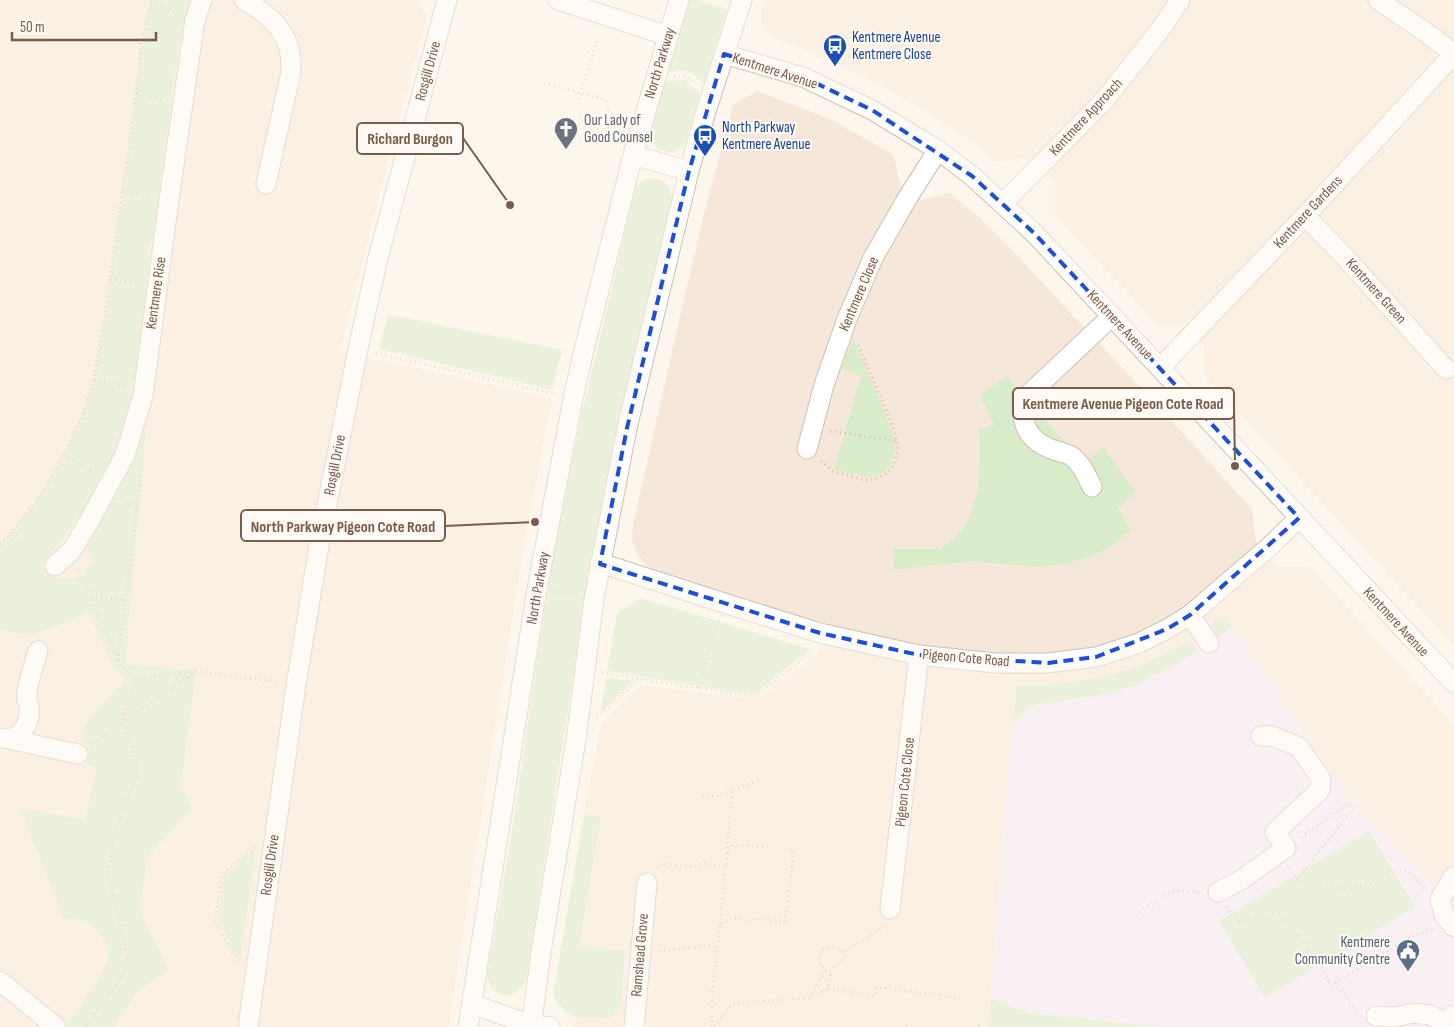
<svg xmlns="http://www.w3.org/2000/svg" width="1454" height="1027" font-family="'Sofia Sans Condensed',sans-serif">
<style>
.residential{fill:#f5e8da}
.education{fill:#f3e8fa}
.green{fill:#d8ecc9}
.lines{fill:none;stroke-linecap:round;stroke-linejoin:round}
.minor-casing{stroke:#d1beb0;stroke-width:21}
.path{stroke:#d9b8a5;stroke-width:3;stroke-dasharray:1 4;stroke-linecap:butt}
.minor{stroke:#fff;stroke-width:19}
.marked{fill:none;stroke:#1d4ed8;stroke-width:4;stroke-dasharray:10 6;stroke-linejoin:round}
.labels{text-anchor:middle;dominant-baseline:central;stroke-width:4;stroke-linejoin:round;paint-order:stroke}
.transit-label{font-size:15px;fill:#164399;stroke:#fffaf3;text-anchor:start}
.street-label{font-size:15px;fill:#7a5c4d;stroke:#fffaf3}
.worship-label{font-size:15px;fill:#5b616d;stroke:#fffaf3;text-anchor:start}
.service-label{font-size:15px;fill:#4e5e75;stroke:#fffaf3;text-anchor:end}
.leader{fill:none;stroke:#7a5c4d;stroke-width:2}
.callout-dot{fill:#7a5c4d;stroke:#fffaf3;stroke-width:2}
.callout{fill:#fffaf3;stroke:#7a5c4d;stroke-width:2}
.callout-label{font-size:16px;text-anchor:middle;font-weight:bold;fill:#7a5c4d}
</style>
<rect width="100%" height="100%" fill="#fdf6ec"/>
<!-- residential -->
<g class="residential">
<path d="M0 0H417L427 17 381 188 340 352 552 398 522 555 448 1027H0Z"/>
<path d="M766 0H1454V646L1204 375V346L1184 327 1157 326 1125 289 1055 216V183L1028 158 995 162 970 141 927 112 884 87 837 63 773 38 767 33 763 26 761 18 762 10Z"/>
<path d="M757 91 830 119 894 155 900 185 921 200 950 193 981 219 1013 251 1180 430 1252 509 1256 543 1277 566 1311 567 1454 725V881L1433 884 1352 802 1232 627 1198 652 1012 726 988 1027H574L576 1017 607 1019 579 947 601 817 584 814 601 724 641 685 757 699 819 652 827 623 756 603 655 571 645 564 637 554 633 543 632 530 678 325 704 214 733 105Z"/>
</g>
<!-- education -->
<path class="education" d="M1232 627 1352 802 1433 884 1454 881V1027H1162L1029 1013 991 998 1012 726 1029 706 1136 685 1161 673 1198 652Z"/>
<!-- green -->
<g class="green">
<path d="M151 0H191L186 13 176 60 153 240C148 246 146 253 150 260L135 384 126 417 113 456 98 489 83 512 60 543 41 565 55 579 73 578 86 575 84 570 95 562 87 549 89 535 100 520 116 494 130 465 142 430H146L125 664 196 671 180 788 193 807 147 857 140 909 168 971 136 992 114 1027H66L103 972 108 960 109 947 98 931 85 920 64 919 20 808 86 820 96 767 87 764 90 746 81 743 85 723 125 680 114 667 89 613 30 636 0 629V544L12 532 40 495 64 455 80 420 94 380 110 280 136 94 141 43Z"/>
<path d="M688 0H698L727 9 704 83C697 80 694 73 687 71 681 69 674 73 667 71Z"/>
<path d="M665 80 669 81 685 80 700 94 685 144 681 148 676 151 670 153 658 149 651 140 650 134Z"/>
<path d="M650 178C663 178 670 185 672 198L618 430 592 555 526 980C517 1002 490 1000 487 976L514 819 539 646 555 547 580 422 635 190C639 183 643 180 650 178Z"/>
<path d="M388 314 562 350 552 390 379 349Z"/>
<path d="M853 338 892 430 895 449 891 464 884 472 875 476 866 477 834 469 861 376 842 368Z"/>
<path d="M1007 376 1042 417 1085 463 1103 447 1136 492 1118 508 1125 519 1130 531 1108 549 1086 558 1064 564 1038 567 969 561 894 570 893 549H941C947 543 956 538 961 531 982 503 980 463 979 429L994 425 980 395Z"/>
<path d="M641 598 810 649 754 695 607 671 617 613Z"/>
<path d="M1224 614 1232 627 1215 639 1212 632 1213 623Z"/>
<path d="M1190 641 1198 652 1161 673 1136 685 1101 695 1029 706 1012 726 1017 686C1085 685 1131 674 1190 641Z"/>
<path d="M606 677 633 681 601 712Z"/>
<path d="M584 814 601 817 579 947 625 950 621 1004 619 1009 612 1016 607 1019 576 1017 566 1012 558 1004 553 995Z"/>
<path d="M1369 831 1415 907 1265 998 1219 921Z"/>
<path d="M256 846 240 960 218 922 224 876Z"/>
<path d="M991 998 1029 1013 1162 1027H988Z"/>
</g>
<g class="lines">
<!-- minor casing -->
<g class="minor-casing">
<g id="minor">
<path d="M244 0C262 10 281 25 288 45 291 53 291 63 291 72L266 184"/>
<path d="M558 0 668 36"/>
<path d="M1378 0 1424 31 1454 54"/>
<path d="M724 54 803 77 872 110 938 150 972 176 1034 233 1454 683"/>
<path d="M633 155 689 171"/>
<path d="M1003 203 1103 102 1163 26 1180 0"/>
<path d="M1305 216 1343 255 1446 369"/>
<path d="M1160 368 1305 216 1454 54"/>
<path d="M807 449 824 385 847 319 873 258 908 197 938 150"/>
<path d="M1092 487C1087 476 1082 465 1073 457 1067 453 1058 452 1051 449 1026 439 1018 420 1027 396L1112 316"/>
<path d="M600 564 613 567 724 603 820 633 919 655 995 663H1048L1096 657 1139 643 1167 629 1190 615 1269 547 1299 518"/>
<path d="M55 566 72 550 91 518 125 455 143 396 170 192 195 20 202 0"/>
<path d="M1190 615 1209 643"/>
<path d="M4 738 78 754"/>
<path d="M11 739C24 732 31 722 29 706 28 702 26 698 27 694 28 680 34 665 38 651"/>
<path d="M1454 876 1440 899 1444 915 1454 927"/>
<path d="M1218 892 1241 880 1286 848 1275 832 1320 790 1321 779 1299 747 1272 736H1261"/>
<path d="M890 909 919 655"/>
<path d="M0 981 56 1027"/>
<path d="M472 1004 531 1025 550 1027"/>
<path d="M1376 1016 1394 1017 1415 1013 1430 1015 1442 1022 1454 1015"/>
<path d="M248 1027 296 685 320 540 358 349 377 262 447 0"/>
<path d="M468 1027 537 589 573 399 583 354 633 155 679 0"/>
<path d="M531 1027 542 946 576 740 594 599 627 428 689 171 707 108 742 0"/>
<path d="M634 1027 647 883"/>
</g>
</g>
<!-- path -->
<g class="path">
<path d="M151 1 178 13"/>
<path d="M674 77 687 76 695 83"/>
<path d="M544 85 548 84 606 100 609 112 624 117"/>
<path d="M136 94 165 101"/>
<path d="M579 99 597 41"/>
<path d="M122 191 151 196"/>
<path d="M110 280 139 283"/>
<path d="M376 353 555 394"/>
<path d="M94 380 125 385"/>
<path d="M830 431 896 441"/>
<path d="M64 455 94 473"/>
<path d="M821 461 833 471 865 480 875 479 886 474 894 465 898 448 894 429 858 345"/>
<path d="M122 498 137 509"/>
<path d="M12 532 38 558"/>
<path d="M0 544 12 532 40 495 64 455 80 420 94 380 110 280 136 94 141 43 151 0"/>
<path d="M78 568 121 667 135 678 151 677 195 671"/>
<path d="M555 592 576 596"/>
<path d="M91 597 126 600"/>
<path d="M118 660 143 463"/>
<path d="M602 673 755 697 814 650"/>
<path d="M698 688 719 619"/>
<path d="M597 716H599L638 679"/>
<path d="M93 743 196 671 278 682"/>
<path d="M702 796H718L732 790"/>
<path d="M727 853 732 790 762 779"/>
<path d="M657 868 661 864 695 867 702 863 725 866"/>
<path d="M1289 868 1297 880 1353 808 1349 803 1300 838"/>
<path d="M1297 880 1305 883 1324 882 1340 888 1350 889 1371 884 1383 877 1390 870C1410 871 1412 873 1424 888"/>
<path d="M1226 907 1230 914 1239 922 1281 914 1316 958 1331 985 1415 935 1433 929"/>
<path d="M1139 912 1172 891 1195 892 1200 894"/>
<path d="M720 924 727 854 733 845 768 846"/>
<path d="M659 951 707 945 717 950"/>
<path d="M238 961 215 922 222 875 254 846"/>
<path d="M831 974C820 965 816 963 823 949 831 947 839 947 845 953"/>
<path d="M1335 982 1355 1010 1359 1013"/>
<path d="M828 988 847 992 875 996 877 987 960 998"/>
<path d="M809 998 826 969"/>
<path d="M86 1027 103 1000 119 981 127 965 125 943 108 873 117 825 138 773 133 747 122 723 135 678"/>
<path d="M712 1027V994L720 924 734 918 751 921 755 919 785 921 794 850 786 849"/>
<path d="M715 1027 732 1004 809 998 828 988 832 969 843 959 847 949 881 929 883 925"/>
<path d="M906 1027 907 1024"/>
<path d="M979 1027V1022"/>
</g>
<!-- minor -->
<use href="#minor" class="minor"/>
</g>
<!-- marked area -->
<path d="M0 0H1454V1027H0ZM724 54 803 77 872 110 972 176 1034 233 1299 518 1190 615 1167 629 1096 657 1048 663 919 655 820 633 600 564 627 428 689 171Z" fill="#fdf6ec" fill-opacity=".55" fill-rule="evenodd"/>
<path class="marked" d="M724 54 803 77 872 110 972 176 1034 233 1299 518 1190 615 1167 629 1096 657 1048 663 919 655 820 633 600 564 627 428 689 171Z"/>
<!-- icons -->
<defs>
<g id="bus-pin" transform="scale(1.25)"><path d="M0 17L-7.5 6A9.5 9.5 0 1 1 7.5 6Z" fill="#1a4fb4" stroke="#fffaf3"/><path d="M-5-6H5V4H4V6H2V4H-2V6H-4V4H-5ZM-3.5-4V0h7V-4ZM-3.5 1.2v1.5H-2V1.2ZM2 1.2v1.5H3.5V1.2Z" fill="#fff"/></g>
<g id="church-pin" transform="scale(1.25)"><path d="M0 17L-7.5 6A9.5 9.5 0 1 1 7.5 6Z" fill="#6b7280" stroke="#fffaf3"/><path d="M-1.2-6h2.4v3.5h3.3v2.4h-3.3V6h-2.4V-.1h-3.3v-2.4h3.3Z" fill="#fff"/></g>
<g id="civic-pin" transform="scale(1.25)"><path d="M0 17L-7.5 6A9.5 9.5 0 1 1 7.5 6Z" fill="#5c6f8a" stroke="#fffaf3"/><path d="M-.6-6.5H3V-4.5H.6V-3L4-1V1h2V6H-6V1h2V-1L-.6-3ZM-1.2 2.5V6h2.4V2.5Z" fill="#fff"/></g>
</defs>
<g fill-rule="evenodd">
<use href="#bus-pin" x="835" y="46"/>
<use href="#church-pin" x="566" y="129"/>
<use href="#bus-pin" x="705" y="136"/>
<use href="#civic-pin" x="1408" y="951"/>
</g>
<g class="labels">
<!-- transit labels -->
<g class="transit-label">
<text x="852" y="37">Kentmere Avenue<tspan x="852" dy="17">Kentmere Close</tspan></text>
<text x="722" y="127">North Parkway<tspan x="722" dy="17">Kentmere Avenue</tspan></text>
</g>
<!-- street labels -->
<g class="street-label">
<text transform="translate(660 63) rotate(-73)">North Parkway</text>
<text transform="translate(428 71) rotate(-75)">Rosgill Drive</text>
<text transform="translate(775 71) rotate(18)">Kentmere Avenue</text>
<text transform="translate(1086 117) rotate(-47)">Kentmere Approach</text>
<text transform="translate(1308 212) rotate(-47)">Kentmere Gardens</text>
<text transform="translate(1376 291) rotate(48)">Kentmere Green</text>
<text transform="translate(156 293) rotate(-82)">Kentmere Rise</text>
<text transform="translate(859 294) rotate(-67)">Kentmere Close</text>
<text transform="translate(1120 325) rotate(47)">Kentmere Avenue</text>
<text transform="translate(335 465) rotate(-79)">Rosgill Drive</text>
<text transform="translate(538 588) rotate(-80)">North Parkway</text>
<text transform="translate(1396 622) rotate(47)">Kentmere Avenue</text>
<text transform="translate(966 658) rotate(5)">Pigeon Cote Road</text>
<text transform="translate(905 782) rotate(-84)">Pigeon Cote Close</text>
<text transform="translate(270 865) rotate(-82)">Rosgill Drive</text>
<text transform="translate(640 955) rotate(-85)">Ramshead Grove</text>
</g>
<!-- worship labels -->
<g class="worship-label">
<text x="584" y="120">Our Lady of<tspan x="584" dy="17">Good Counsel</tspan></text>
</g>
<!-- service labels -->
<g class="service-label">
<text x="1390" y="942">Kentmere<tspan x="1390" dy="17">Community Centre</tspan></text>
</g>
</g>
<!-- callouts -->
<path class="leader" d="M510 205L463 138M1235 466L1234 404M535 522L445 526"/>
<g class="callout-dot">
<circle cx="510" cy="205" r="5"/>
<circle cx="1235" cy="466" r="5"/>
<circle cx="535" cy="522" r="5"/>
</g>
<g class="callout">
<rect x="357" y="123" width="106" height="31" rx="5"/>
<rect x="1013" y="388" width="221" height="31" rx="5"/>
<rect x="241" y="510" width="204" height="31" rx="5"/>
</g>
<g class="callout-label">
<text x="410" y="144">Richard Burgon</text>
<text x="1123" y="409">Kentmere Avenue Pigeon Cote Road</text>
<text x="343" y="532">North Parkway Pigeon Cote Road</text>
</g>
<!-- scale -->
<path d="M12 32v8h144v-8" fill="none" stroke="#7a5c4d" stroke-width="2.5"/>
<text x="20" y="32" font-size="15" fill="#7a5c4d" stroke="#fffaf3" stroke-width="4" paint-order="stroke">50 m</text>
</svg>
